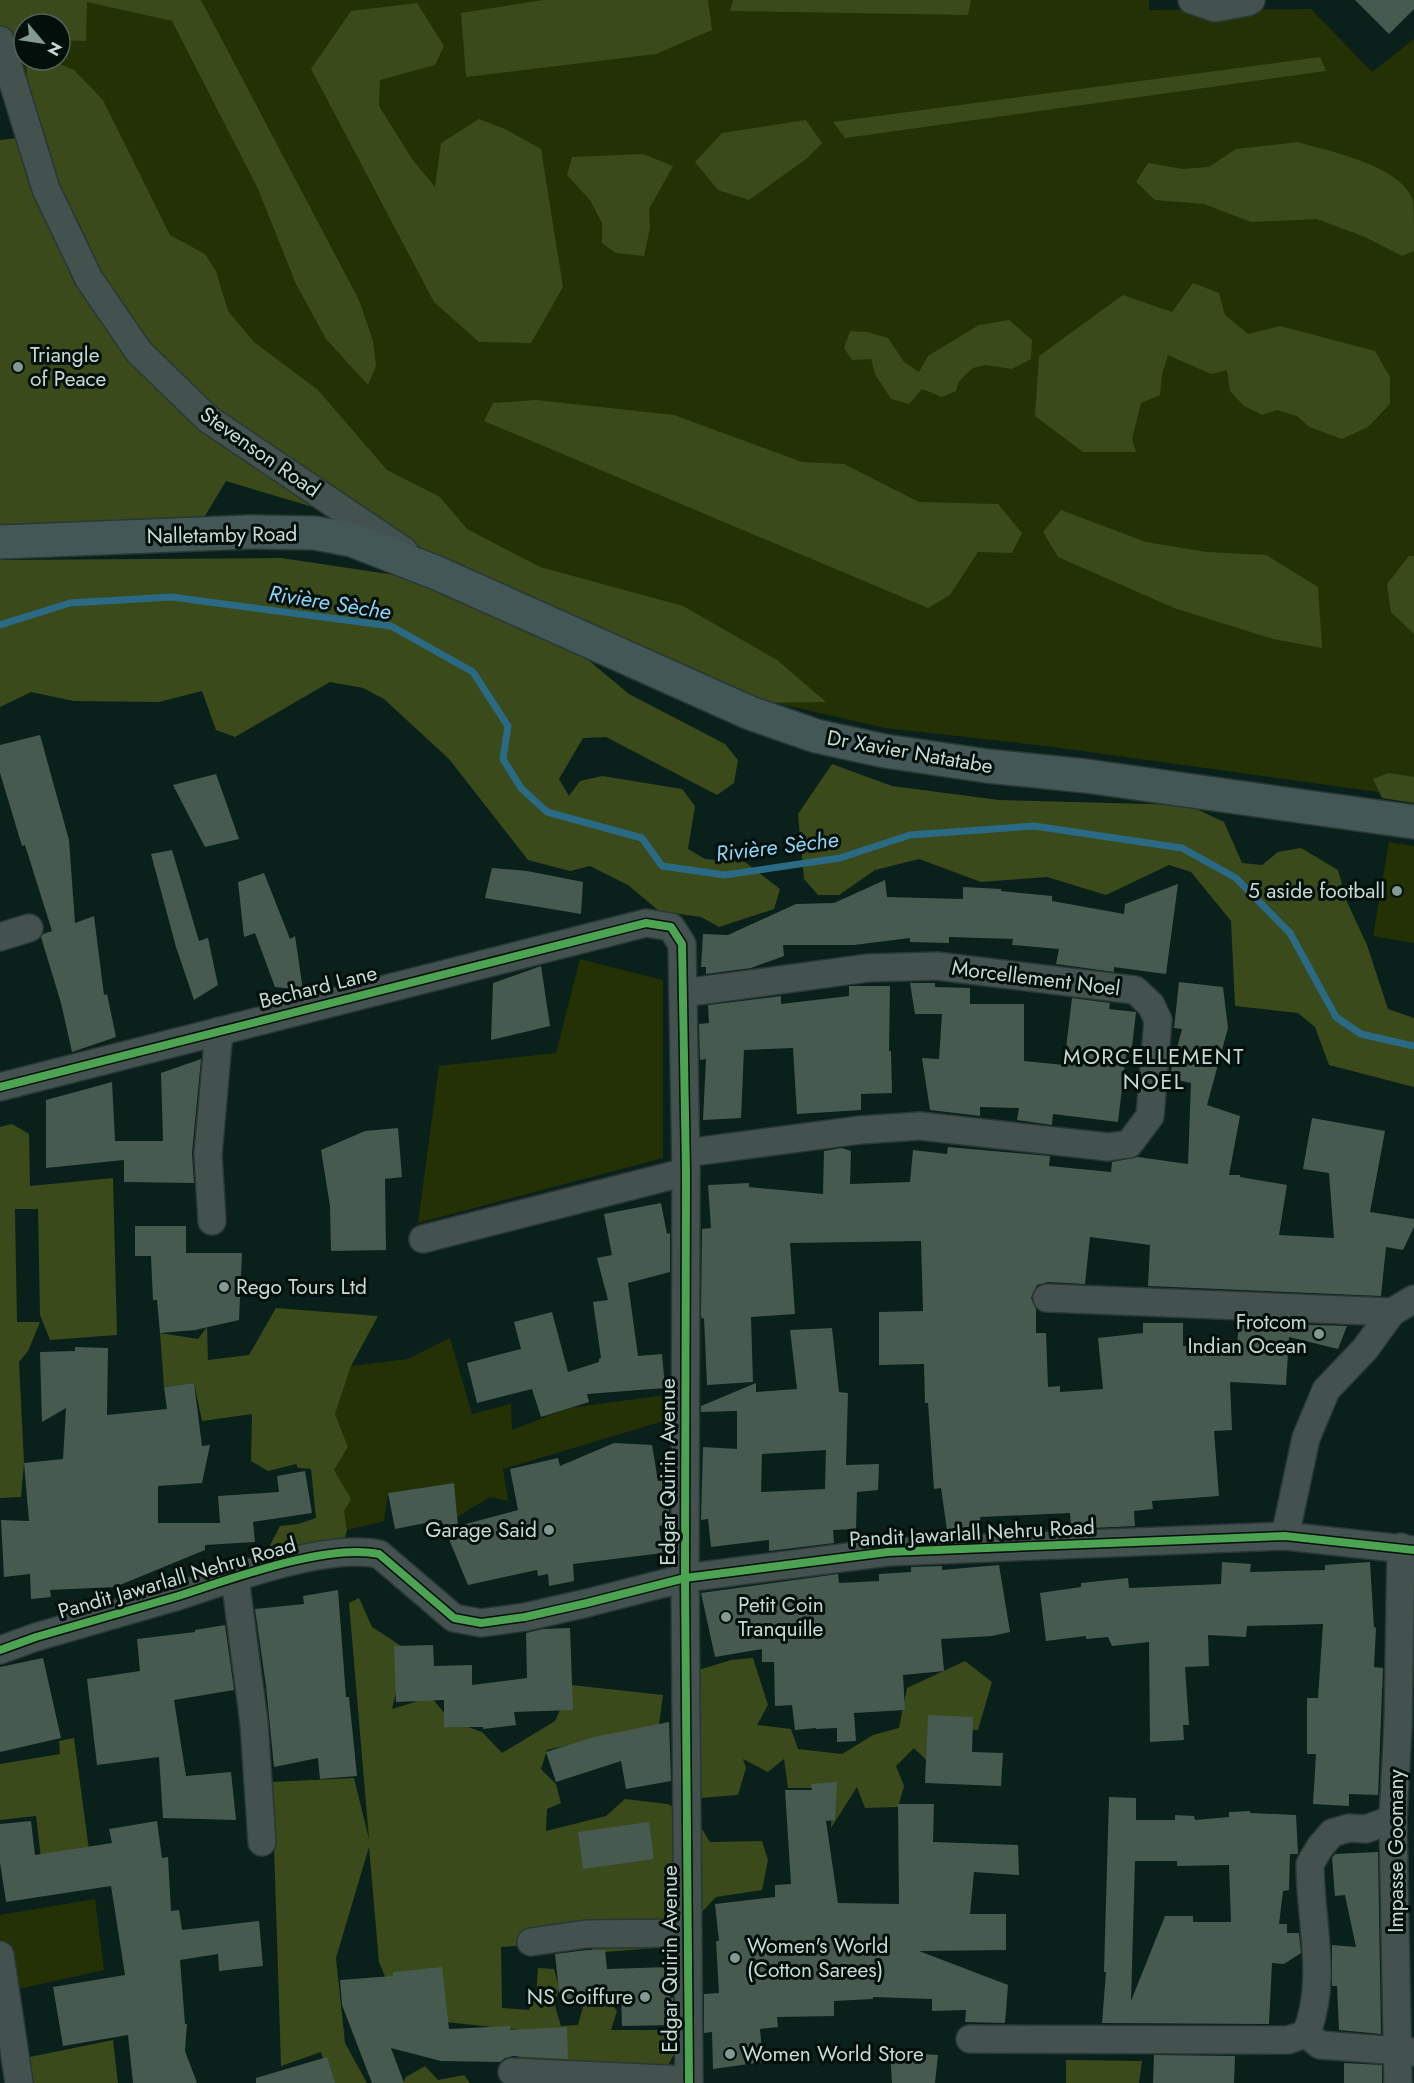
<svg xmlns="http://www.w3.org/2000/svg" width="1414" height="2083" font-family="Jost,sans-serif">
<style>
.green{fill:#243105;fill-rule:evenodd}
.forest{fill:#3a4a1a}
.lines{fill:none;stroke-linecap:round;stroke-linejoin:round}
.stream{stroke:#2b6a84;stroke-width:7}
.building{fill:#465a4f;fill-rule:evenodd}
.minor-casing{stroke:#293834;stroke-width:30}
.major-casing{stroke:#293834;stroke-width:36}
.minor{stroke:#44524f;stroke-width:27}
.major{stroke:#435856;stroke-width:33}
.cycleway-casing{stroke:#020f0b;stroke-width:11}
.cycleway{stroke:#4ca352;stroke-width:8}
.poi-dot{fill:#849993;stroke:#020f0b;stroke-width:2}
.labels{text-anchor:middle;dominant-baseline:central;stroke-width:6;stroke-linejoin:round;paint-order:stroke}
.poi-label{font-size:21px;fill:#c6dad4;stroke:#020f0b;text-anchor:start}
.street-label{font-size:21px;fill:#c6dad4;stroke:#020f0b}
.water-label{font-size:22px;font-style:italic;fill:#8bd5f9;stroke:#020f0b}
.neighbourhood-label{font-size:22px;letter-spacing:1.5px;fill:#c6dad4;stroke:#020f0b}
</style>
<rect width="100%" height="100%" fill="#0a201b"/>
<!-- green -->
<g class="green">
<path d="M0 0H1149V10L1311 9 1372 72 1414 39V797L1046 746 885 728 776 703 485 562 356 491 41 80H0ZM24 24H60V60H24Z"/>
<path d="M1389 842 1414 846V943L1373 936Z"/>
<path d="M580 959 663 980V1158L418 1223 439 1066 556 1053Z"/>
<path d="M450 1338 472 1414 511 1404 512 1430 569 1408 666 1395 677 1417 503 1469 508 1501 490 1497 457 1517 454 1483 388 1493 384 1521 347 1530 334 1470 348 1447 335 1414 351 1366 408 1359Z"/>
<path d="M95 1899 104 1970 5 1992 0 1955V1915Z"/>
</g>
<!-- forest -->
<g class="forest">
<path d="M0 0H201L359 300 373 341 376 366 368 385 326 339 296 284 258 189 172 21 87 2 86 41 60 40V24H24V40H0Z"/>
<path d="M543 0H708L712 30 656 54 466 77 461 13Z"/>
<path d="M733 0H971L968 15 730 11Z"/>
<path d="M417 3 444 46 435 65 380 80 379 106 412 159 435 187 441 143 479 119 505 129 541 149 563 287 531 343 479 342 434 302 311 69 351 11Z"/>
<path d="M1320 57 1326 71 845 138 833 122Z"/>
<path d="M27 60H50L74 70 103 100 170 235 205 254 216 271 228 311 254 342 318 390 387 470 440 497 467 529 540 567 683 606 777 660 826 702 754 703 373 525 226 481 202 521 0 534V140L26 137Z"/>
<path d="M806 120 822 143 806 159 749 200 718 190 695 162 722 133Z"/>
<path d="M1298 142C1331 152 1400 165 1413 200 1414 211 1414 238 1414 251L1402 256 1365 237 1317 219 1251 222 1204 204 1155 200 1136 182 1148 163 1183 169 1209 167 1236 149Z"/>
<path d="M643 154 673 166 649 209 650 228 644 256 616 253 602 243V223L590 200 567 175 572 157Z"/>
<path d="M1193 283 1219 293 1225 315 1248 334 1280 326 1375 351 1390 377V404L1368 427 1342 439 1309 427 1297 416 1277 410 1262 415 1244 406 1230 391 1227 370 1211 374 1168 355 1162 374 1160 395 1141 403 1132 439 1136 452H1083L1035 416 1039 356 1123 295 1172 312Z"/>
<path d="M1009 320 1032 340 1031 359 1012 369 986 365 973 368 959 381 956 391 942 397 922 389 909 404 891 399 875 374 871 359 852 360 844 348 850 331 868 332 888 338 904 362 919 372 928 356 979 325Z"/>
<path d="M536 400 674 415 802 462 844 464 919 502 998 504 1022 533 1012 553 978 552 950 595 928 608 484 421 493 403Z"/>
<path d="M1061 510 1146 542 1207 552 1266 555 1318 587 1322 648 1273 639 1174 608 1058 557 1043 532Z"/>
<path d="M1409 556H1414V634L1391 612 1387 584Z"/>
<path d="M281 558 409 577 581 654 629 694 725 744 738 760 734 783 717 795 606 737 583 738 559 779 569 796 580 781 602 776 682 789 695 806 688 849 705 859 745 862 780 889 774 909 719 927 701 917 659 911 628 885 590 866 570 871 528 860 449 759 384 699 363 688 330 682 235 737 216 730 202 691 159 702 74 701 31 692 0 707V560Z"/>
<path d="M832 764 892 786 999 800 1188 805 1224 822 1242 863 1262 865 1278 852 1301 848 1338 870 1347 902 1367 945 1388 1009 1414 1018V1087L1329 1065 1315 1027 1298 1013 1235 1006 1231 921 1191 872 1169 865 1106 895 1047 877 981 882 919 859 875 870 839 895H818L804 879 798 814Z"/>
<path d="M1389 773 1414 777V803L1382 798 1373 779Z"/>
<path d="M12 1124 29 1134 30 1186 113 1178 117 1335 50 1340 40 1315 38 1209H15L17 1322H40L28 1351 19 1362 24 1463 21 1497 0 1498V1127Z"/>
<path d="M276 1308 378 1316 351 1366 335 1414 348 1447 334 1470 351 1499 344 1511 347 1530 341 1552 284 1570 268 1549 280 1526 298 1524 316 1518 311 1469 298 1468 296 1464 268 1471 251 1461 252 1414 202 1421 194 1383 164 1387 160 1333 198 1339 207 1327 208 1360 249 1355Z"/>
<path d="M359 1598 372 1627 406 1649 392 1709 431 1697 451 1721 482 1732 502 1753 555 1721 571 1685 663 1695 659 1725 547 1750 541 1769 556 1784 561 1803 547 1809 546 1831 606 1816 625 1799 668 1804 696 1819 710 1842 762 1841 768 1860 762 1890 716 1897 669 1947 593 1953 591 1942 501 1947 502 2008 529 2010 536 1995 538 1968 554 1969 559 1987 555 2006 561 2026 578 2025 585 2000 599 1990 617 2011 611 2030H676L677 2050 666 2068 518 2066V2030L446 2022 386 1979 379 1962 369 1847 336 1958 345 2043 367 2083H330L321 2052 281 2066 272 1782 354 1778 369 1839 349 1603Z"/>
<path d="M753 1658 768 1705 757 1725 791 1729 798 1749 842 1754 873 1735 899 1728 907 1688 965 1661 992 1682 978 1730 941 1731 930 1764 914 1748 896 1766 904 1786 898 1807 865 1808 857 1787 831 1828 832 1788H788L784 1759 768 1772 743 1759 746 1768 738 1795 699 1798 692 1672 731 1660Z"/>
<path d="M74 1738 89 1850 41 1859 36 1816 0 1820V1764L60 1754 59 1741Z"/>
<path d="M113 2040 118 2083H19L15 2060Z"/>
<path d="M1066 2060 1142 2061 1139 2083H1066Z"/>
<path d="M425 2066 438 2080 464 2075 470 2083H403L406 2077Z"/>
</g>
<g class="lines">
<!-- stream -->
<path class="stream" d="M0 625 70 603 171 597 391 626 473 672 508 726 503 759 521 788 547 812 642 838 662 866 725 875 840 858 910 835 1034 826 1182 848 1236 878 1290 933 1336 1017 1361 1034 1414 1046"/>
</g>
<!-- building -->
<g class="building">
<path d="M1355 0H1414V9L1389 34Z"/>
<path d="M40 735 69 840 75 923 94 916 104 995 107 994 116 1037 72 1052 61 1003 41 937 43 934 52 931 25 845 22 846 0 773V745Z"/>
<path d="M216 774 239 839 205 847 173 785Z"/>
<path d="M172 850 199 941 208 938 218 985 194 1000 176 947 151 854Z"/>
<path d="M492 868 527 871 583 882 581 914 485 898Z"/>
<path d="M264 873 290 939 295 936 303 990 275 987 255 933 244 937 238 882Z"/>
<path d="M885 880 887 897 963 899V887L1001 889V891L1052 896V901L1124 914 1125 904 1178 884 1166 974 1114 967V972L1071 966 1056 964 1059 949 1012 945 1013 939 949 937V943L910 942V938L854 945H783L784 956 751 968 706 974V967H701L703 934 728 935 796 904 834 903Z"/>
<path d="M541 966 550 1026 491 1040 493 983Z"/>
<path d="M1179 982 1223 987 1228 1028 1207 1105 1240 1116 1229 1175H1240V1177L1287 1185 1279 1235 1334 1238 1329 1173 1303 1169 1312 1118 1385 1131 1370 1212 1414 1219V1227L1403 1250 1386 1247 1381 1296 1148 1286 1150 1245 1090 1237 1085 1284 1048 1282 1037 1285 1031 1298 1036 1309V1333H1046L1048 1387 1060 1386V1392L1103 1389 1098 1338 1143 1333V1323H1183V1346L1237 1345 1239 1323 1347 1326 1338 1349 1289 1337 1286 1385 1230 1382 1232 1430 1214 1431 1219 1496 1152 1501 1153 1509 1134 1511 1135 1526 1071 1529 1070 1513 980 1517 981 1525 947 1530 941 1488 934 1489 928 1403H925L924 1364 879 1365V1312L923 1311 921 1241 790 1243 795 1314 751 1317 753 1382 707 1385 704 1318 702 1319 701 1315 702 1229 711 1228 708 1185 749 1183V1187L823 1194 824 1151 842 1148 851 1151 850 1184 910 1182 913 1150 947 1154 948 1147 1050 1156 1049 1166 1111 1172 1112 1162 1138 1157 1188 1164 1191 1083 1169 1078 1182 1029 1174 1028Z"/>
<path d="M910 983H935V987L970 988V1004H1024V1061L1064 1065 1072 998 1110 1003 1109 1009 1136 1012 1131 1056 1126 1055 1118 1122 1053 1114 1052 1125 1017 1120 1019 1108 980 1107V1116L930 1110 922 1058 939 1059 942 1014H915Z"/>
<path d="M849 986H890L889 1051H891L892 1093 861 1094V1110L797 1114 793 1048 744 1050 741 1118 703 1120 706 1059 700 1060 699 1024 709 1023 708 1005 774 997 781 996V1004L849 996Z"/>
<path d="M201 1059 192 1153 194 1183 124 1182V1160L46 1168V1100L112 1082 115 1141H163L161 1073Z"/>
<path d="M398 1128 402 1177 385 1179 386 1250 331 1251 330 1206 321 1150 365 1131Z"/>
<path d="M661 1203 667 1234 670 1233V1272L628 1283 638 1356 662 1354 665 1388 587 1394 589 1402 541 1417 532 1389 477 1403 467 1363 521 1349 514 1322 552 1312 568 1372 599 1362V1359L601 1358 593 1302 608 1300 597 1258 612 1255 604 1214Z"/>
<path d="M135 1226H186V1253H242L239 1320 195 1330 160 1333 157 1300H153L151 1256H135Z"/>
<path d="M832 1328 839 1392 848 1393 846 1465 879 1464 878 1490 857 1492 856 1529 833 1530 834 1543 769 1551V1540L711 1547 708 1519 701 1520 703 1447 737 1449V1411L701 1412V1406L756 1383V1392L797 1389 790 1330ZM826 1450 825 1489 761 1492 762 1454Z"/>
<path d="M75 1347 108 1348 107 1415 167 1409 164 1387 194 1383 202 1446 210 1445 202 1483 158 1486V1523H220L218 1496 279 1492 277 1476 305 1471 312 1513 253 1522 255 1542 205 1545V1550L115 1587 50 1590 51 1597 31 1599 30 1574 4 1577 1 1520 29 1521 24 1463 63 1459 66 1408 42 1422 40 1352 75 1351Z"/>
<path d="M614 1443 652 1445 658 1481 669 1480V1524L659 1526 663 1553 573 1564 574 1581 549 1586 548 1574 538 1576 537 1570 468 1585 441 1520 395 1529 388 1493 454 1483 458 1526 518 1510 510 1469 558 1458 560 1466Z"/>
<path d="M1222 1562 1251 1564 1250 1572 1325 1570V1565L1370 1562 1374 1627 1376 1628 1374 1667 1383 1668 1378 1795 1349 1794V1806L1313 1804 1316 1754H1307V1698H1318L1323 1624 1247 1626 1246 1637 1208 1635 1209 1666 1185 1667 1189 1725H1183L1184 1740 1150 1742 1149 1642 1112 1646 1108 1637 1086 1639V1636L1046 1641 1040 1593 1081 1587V1583L1128 1578 1129 1588 1221 1584Z"/>
<path d="M999 1565 1010 1632 992 1636 941 1639 944 1671 903 1675 905 1710 854 1713 856 1741 837 1742V1728L816 1729V1728L795 1730 792 1705 775 1706 774 1662H762V1649L715 1657 701 1593 838 1574 839 1583 879 1581V1574L911 1572V1567L942 1566V1570Z"/>
<path d="M338 1590 346 1697H349L357 1776 320 1779 318 1758 274 1767 266 1686 255 1609 304 1604 303 1596Z"/>
<path d="M225 1625 234 1690 174 1700 186 1776 231 1772 236 1820 163 1818 159 1757 97 1765 87 1679 140 1671 137 1639 195 1632V1630Z"/>
<path d="M570 1628 573 1710 514 1712 516 1725 483 1729V1727H444V1700L396 1702 394 1646 433 1645 434 1666 472 1665V1685L527 1678 526 1633 543 1629Z"/>
<path d="M43 1658 61 1738 0 1752V1667Z"/>
<path d="M928 1715 973 1717 972 1752 1003 1753 1001 1786 925 1783Z"/>
<path d="M669 1722 671 1781 626 1789 621 1761 556 1782 546 1752 594 1737Z"/>
<path d="M837 1782 835 1820 826 1821 838 1903 899 1904 898 1804H934L933 1842 1018 1845 1019 1875 974 1872 970 1914H1006V1950L919 1951 1008 1985 1005 2023 965 2022 966 2010 932 2011V1999L873 1997V1999L834 2001V2016L777 2017 778 2027 760 2029 763 2062 713 2069 712 2032 704 2033V1994L719 1993 716 1941H719L715 1904 775 1897V1885L791 1884 785 1790H812L811 1784Z"/>
<path d="M1109 1797 1136 1798V1820H1175V1815L1194 1816 1195 1820 1229 1817V1812L1250 1811V1813L1296 1815 1298 1854H1290L1289 1890 1283 1891 1279 1924H1287V1933H1299L1301 1953 1284 1964 1272 1963 1269 2024 1102 2023 1106 1972H1104ZM1135 1861H1177V1866L1229 1865 1231 1922H1193V1916H1165L1131 2001Z"/>
<path d="M31 1821 35 1855 112 1843 109 1829 157 1821 162 1858 168 1857 171 1911 179 1910 182 1930 259 1921 263 1966 219 1971 218 1954 180 1960 185 2024H187L185 2051 197 2083H133L128 2035 63 2046 53 1987 125 1975 111 1886 6 1902 0 1862V1824Z"/>
<path d="M649 1822 654 1859 583 1869 578 1832Z"/>
<path d="M1378 1852 1381 2034 1339 2030 1337 1986H1332V1945L1356 1947 1345 1895 1335 1896 1332 1858 1335 1854Z"/>
<path d="M587 1950H605L607 1969 669 1967 670 1998H673V2025L622 2026 621 1994 560 2001 555 1954Z"/>
<path d="M442 1967 449 2029 510 2026V2030L567 2027 568 2059 513 2056 505 2058 500 2062 441 2061 391 2048 404 2083H372L342 2005 340 1980 393 1976V1972Z"/>
<path d="M890 2052 938 2055 935 2083H892Z"/>
<path d="M1154 2055 1235 2056 1234 2083H1153Z"/>
<path d="M327 2057 335 2083H256V2078Z"/>
<path d="M1344 2063 1382 2065V2083H1344Z"/>
</g>
<g class="lines">
<!-- minor casing -->
<g class="minor-casing">
<g id="minor">
<path d="M1192 0 1215 8 1248 2 1251 0"/>
<path d="M0 40 46 189 89 279 139 352 208 419 404 551"/>
<path d="M0 937 29 928"/>
<path d="M683 993 868 968 937 966 1135 990 1151 1005 1158 1020 1150 1116 1129 1144 1108 1147 920 1126 860 1130 686 1153"/>
<path d="M0 1087 646 923 671 927 682 944 686 1172 685 1578 689 2083"/>
<path d="M212 1221 208 1154 219 1031"/>
<path d="M423 1239 686 1172"/>
<path d="M1047 1298 1392 1312"/>
<path d="M1285 1536 1306 1438 1326 1390 1365 1349 1392 1312 1414 1299"/>
<path d="M235 1578 254 1723 262 1842"/>
<path d="M0 1650 36 1637C83 1623 131 1610 178 1596 231 1579 326 1543 379 1554L454 1618 481 1623 525 1617 587 1603 685 1578 888 1552 1285 1536 1414 1550"/>
<path d="M531 1942 586 1934 688 1933"/>
<path d="M0 1955 19 2083"/>
<path d="M1306 2034 1320 2045 1414 2052"/>
<path d="M970 2039 1288 2040 1306 2034C1328 1981 1310 1920 1310 1864L1320 1847 1332 1833 1349 1828 1366 1829 1393 1819"/>
<path d="M512 2072 689 2080"/>
<path d="M1398 2083 1393 1819 1398 1724 1401 1547"/>
</g>
</g>
<!-- major casing -->
<g class="major-casing">
<path id="major" d="M0 542 249 532 315 533 352 540 437 573 750 713 816 736 885 751 987 766 1086 776 1414 822"/>
</g>
<!-- minor -->
<use href="#minor" class="minor"/>
<!-- major -->
<use href="#major" class="major"/>
<!-- cycleway casing -->
<g class="cycleway-casing">
<g id="cycleway">
<path d="M0 1087 646 923 671 927 682 944 686 1172 685 1578 689 2083"/>
<path d="M0 1650 36 1637C83 1623 131 1610 178 1596 231 1579 326 1543 379 1554L454 1618 481 1623 525 1617 587 1603 685 1578 888 1552 1285 1536 1414 1550"/>
</g>
</g>
<!-- cycleway -->
<use href="#cycleway" class="cycleway"/>
</g>
<!-- markers -->
<g class="poi-dot">
<circle cx="18" cy="367" r="6"/>
<circle cx="1397" cy="891" r="6"/>
<circle cx="224" cy="1287" r="6"/>
<circle cx="1319" cy="1334" r="6"/>
<circle cx="549" cy="1530" r="6"/>
<circle cx="726" cy="1617" r="6"/>
<circle cx="735" cy="1958" r="6"/>
<circle cx="645" cy="1997" r="6"/>
<circle cx="730" cy="2054" r="6"/>
</g>
<g class="labels">
<!-- poi labels -->
<g class="poi-label">
<text x="30" y="355">Triangle<tspan x="30" dy="24">of Peace</tspan></text>
<text x="1385" y="891" text-anchor="end">5 aside football</text>
<text x="236" y="1287">Rego Tours Ltd</text>
<text x="1307" y="1322" text-anchor="end">Frotcom<tspan x="1307" dy="24">Indian Ocean</tspan></text>
<text x="537" y="1530" text-anchor="end">Garage Said</text>
<text x="738" y="1605">Petit Coin<tspan x="738" dy="24">Tranquille</tspan></text>
<text x="747" y="1946">Women's World<tspan x="747" dy="24">(Cotton Sarees)</tspan></text>
<text x="633" y="1997" text-anchor="end">NS Coiffure</text>
<text x="742" y="2054">Women World Store</text>
</g>
<!-- street labels -->
<g class="street-label">
<text transform="translate(260 452) rotate(35)">Stevenson Road</text>
<text transform="translate(222 535) rotate(-1)">Nalletamby Road</text>
<text transform="translate(910 752) rotate(10)">Dr Xavier Natatabe</text>
<text transform="translate(1036 978) rotate(7)">Morcellement Noel</text>
<text transform="translate(318 987) rotate(-14)">Bechard Lane</text>
<text transform="translate(668 1472) rotate(-90)">Edgar Quirin Avenue</text>
<text transform="translate(972 1533) rotate(-3)">Pandit Jawarlall Nehru Road</text>
<text transform="translate(177 1578) rotate(-16)">Pandit Jawarlall Nehru Road</text>
<text transform="translate(1396 1851) rotate(-90)">Impasse Goomany</text>
<text transform="translate(670 1959) rotate(-90)">Edgar Quirin Avenue</text>
</g>
<!-- water labels -->
<g class="water-label">
<text transform="translate(330 602) rotate(9)">Rivière Sèche</text>
<text transform="translate(777 846) rotate(-7)">Rivière Sèche</text>
</g>
<!-- neighbourhood labels -->
<g class="neighbourhood-label">
<text x="1154" y="1056">MORCELLEMENT<tspan x="1154" dy="25">NOEL</tspan></text>
</g>
</g>
<!-- north arrow -->
<g transform="translate(42 42) rotate(119)"><circle r="28" fill="#020f0b" stroke="#50605b" stroke-width="1.5"/>
<path d="M0-4.5L10 22L0 15L-10 22Z" fill="#849993"/>
<text y="-9" font-size="16" font-weight="bold" text-anchor="middle" fill="#c6dad4">N</text>
</g>
</svg>
